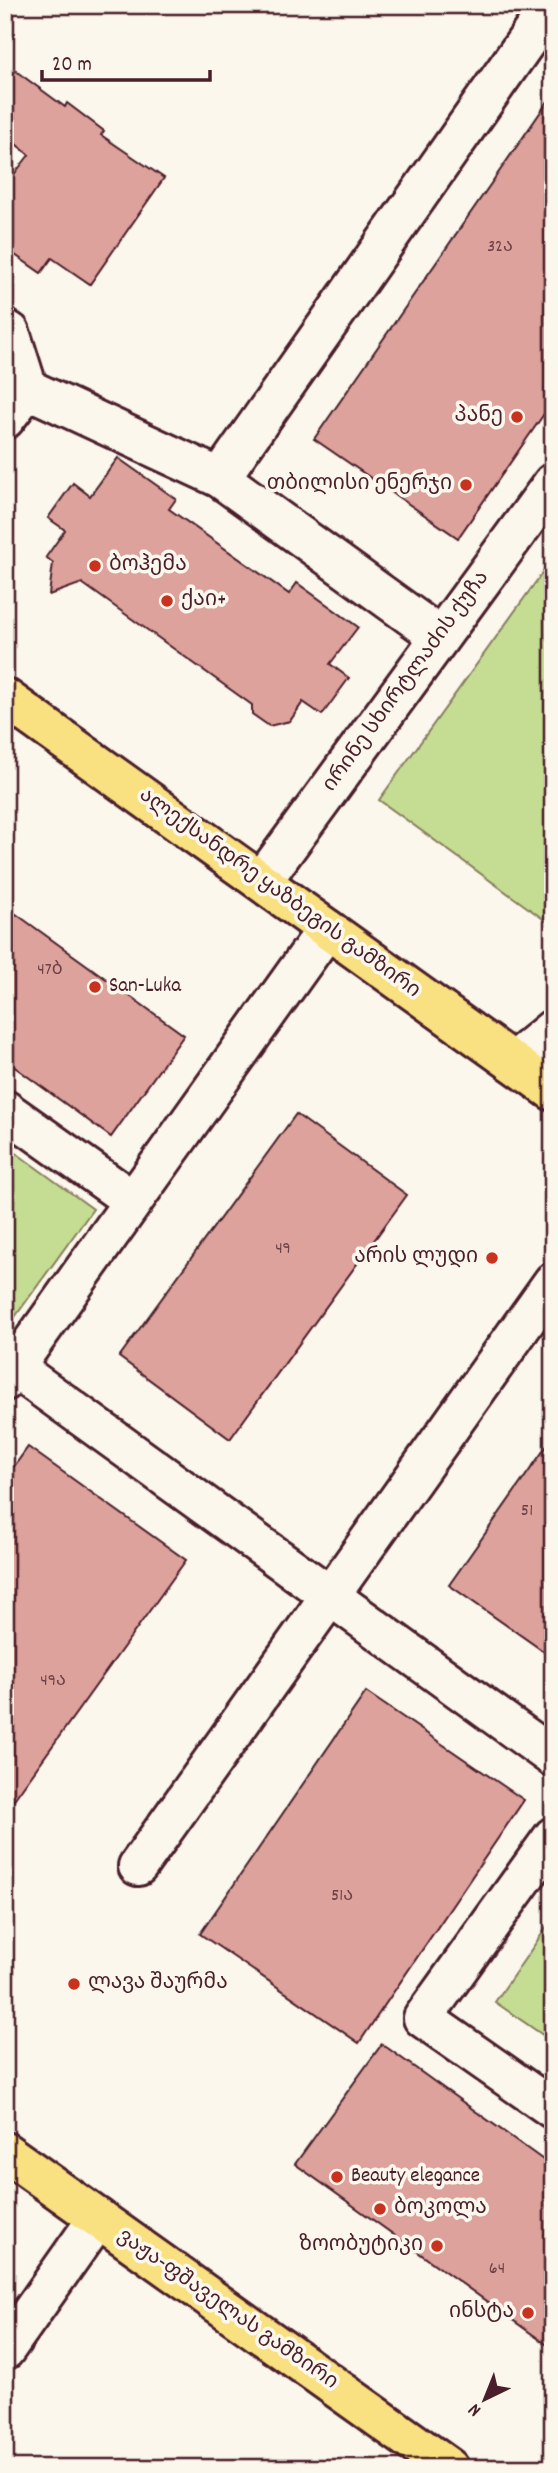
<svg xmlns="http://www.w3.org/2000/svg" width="558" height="2473" font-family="Dekko,'Noto Sans Georgian',sans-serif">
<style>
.green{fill:#c5dd93;stroke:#887e5f;stroke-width:2}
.building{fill:#dca29b;stroke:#4a1f2b;stroke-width:2}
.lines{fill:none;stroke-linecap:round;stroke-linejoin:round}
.minor-casing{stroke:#4a1f2b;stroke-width:44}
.major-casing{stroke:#4a1f2b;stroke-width:44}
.minor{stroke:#fbf7ec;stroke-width:38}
.major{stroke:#f9e181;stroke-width:38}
.poi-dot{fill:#c8321e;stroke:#fbf7ec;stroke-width:2.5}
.labels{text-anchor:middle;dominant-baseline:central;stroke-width:7;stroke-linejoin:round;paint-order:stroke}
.number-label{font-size:18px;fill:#6e4047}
.poi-label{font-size:21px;fill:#4a1f2b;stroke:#fbf7ec;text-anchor:start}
.street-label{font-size:21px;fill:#4a1f2b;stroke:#fbf7ec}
</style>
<rect width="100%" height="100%" fill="#fbf7ec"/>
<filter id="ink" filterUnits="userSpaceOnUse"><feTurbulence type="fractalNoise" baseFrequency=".0143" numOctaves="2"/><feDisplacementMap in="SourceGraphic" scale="14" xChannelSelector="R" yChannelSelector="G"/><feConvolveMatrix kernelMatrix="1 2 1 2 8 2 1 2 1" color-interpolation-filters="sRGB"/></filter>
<g filter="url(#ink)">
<!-- green -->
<g class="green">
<path d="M553 558V926L379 800Z"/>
<path d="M5 1145 93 1209 7 1328 5 1327Z"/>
<path d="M553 1918V2042L495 2002Z"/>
</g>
<!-- building -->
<g class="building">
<path d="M5 63 65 107 67 103 104 131 101 135 164 178 90 284 52 258 41 273 5 248V186L29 155 5 135Z"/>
<path d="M553 94V401L458 538 314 439Z"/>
<path d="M118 458 176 499 169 509 289 594 297 583 358 627 330 664 349 678 322 715 303 702 290 721 269 726 252 714V705L82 583 49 595 53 563 46 557 65 530 48 518 73 483 90 496Z"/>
<path d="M5 906 184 1035 111 1137 5 1060Z"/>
<path d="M296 1114 407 1195 230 1439 119 1357Z"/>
<path d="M553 1437V1658L449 1585Z"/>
<path d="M28 1447 186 1560 5 1812V1479Z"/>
<path d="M366 1692 524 1800 359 2043 200 1934Z"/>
<path d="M382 2044 553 2167V2349L295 2164Z"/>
</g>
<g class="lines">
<!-- minor casing -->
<g class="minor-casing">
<g id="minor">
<path d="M5 329 10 332 28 389 220 478 439 636"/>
<path d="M5 419 28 389"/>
<path d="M220 478 541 20 553 28"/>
<path d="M262 881 553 483"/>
<path d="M513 1062 553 1029"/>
<path d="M5 1110 133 1201"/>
<path d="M5 1361 553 1757"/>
<path d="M5 1381 327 929"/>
<path d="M553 1837 423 2018 553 2109"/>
<path d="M138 1866 553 1282"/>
<path d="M5 2350 98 2218"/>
</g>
</g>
<!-- major casing -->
<g class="major-casing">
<g id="major">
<path d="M5 698 553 1091"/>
<path d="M5 2152 449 2468"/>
</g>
</g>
<!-- minor -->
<use href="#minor" class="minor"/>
<!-- major -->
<use href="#major" class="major"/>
</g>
</g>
<!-- markers -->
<g class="poi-dot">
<circle cx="517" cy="417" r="7"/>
<circle cx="466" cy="485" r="7"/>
<circle cx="95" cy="566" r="7"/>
<circle cx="167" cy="601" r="7"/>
<circle cx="95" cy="987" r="7"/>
<circle cx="492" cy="1258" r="7"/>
<circle cx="74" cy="1984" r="7"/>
<circle cx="337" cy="2177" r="7"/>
<circle cx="380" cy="2209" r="7"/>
<circle cx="437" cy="2246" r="7"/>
<circle cx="528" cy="2313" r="7"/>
</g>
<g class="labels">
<!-- number labels -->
<g class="number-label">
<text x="500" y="247">32ა</text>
<text x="50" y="970">47ბ</text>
<text x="283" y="1249">49</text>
<text x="527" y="1511">51</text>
<text x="53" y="1681">49ა</text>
<text x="342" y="1896">51ა</text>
<text x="497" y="2269">64</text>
</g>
<!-- poi labels -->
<g class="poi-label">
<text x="503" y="417" text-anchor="end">პანე</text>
<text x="452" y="485" text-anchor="end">თბილისი ენერჯი</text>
<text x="109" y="566">ბოჰემა</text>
<text x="181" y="601">ქაი+</text>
<text x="109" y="987">San-Luka</text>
<text x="478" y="1258" text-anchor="end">არის ლუდი</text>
<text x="88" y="1984">ლავა შაურმა</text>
<text x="351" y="2177">Beauty elegance</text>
<text x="394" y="2209">ბოკოლა</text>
<text x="423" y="2246" text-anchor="end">ზოობუტიკი</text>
<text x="514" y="2313" text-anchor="end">ინსტა</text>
</g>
<!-- street labels -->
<g class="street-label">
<text transform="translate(407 682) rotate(-54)">ირინე სხირტლაძის ქუჩა</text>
<text transform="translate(279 894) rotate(36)">ალექსანდრე ყაზბეგის გამზირი</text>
<text transform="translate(227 2310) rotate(35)">ვაჟა-ფშაველას გამზირი</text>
</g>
</g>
<!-- margin -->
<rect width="558" height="2473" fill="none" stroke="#fbf7ec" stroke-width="28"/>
<rect x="14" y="14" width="530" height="2445" fill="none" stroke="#4a1f2b" stroke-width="2.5" filter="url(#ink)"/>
<!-- north arrow -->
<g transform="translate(485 2399) rotate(223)" stroke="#fbf7ec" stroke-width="5" paint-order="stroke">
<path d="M0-5L12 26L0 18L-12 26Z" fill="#4a1f2b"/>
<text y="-10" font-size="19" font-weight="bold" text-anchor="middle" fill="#4a1f2b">N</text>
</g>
<!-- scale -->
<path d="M42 70v10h168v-10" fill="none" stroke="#4a1f2b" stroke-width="3.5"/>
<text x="52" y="70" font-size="21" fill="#4a1f2b" stroke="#fbf7ec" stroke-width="5" paint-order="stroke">20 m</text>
</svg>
